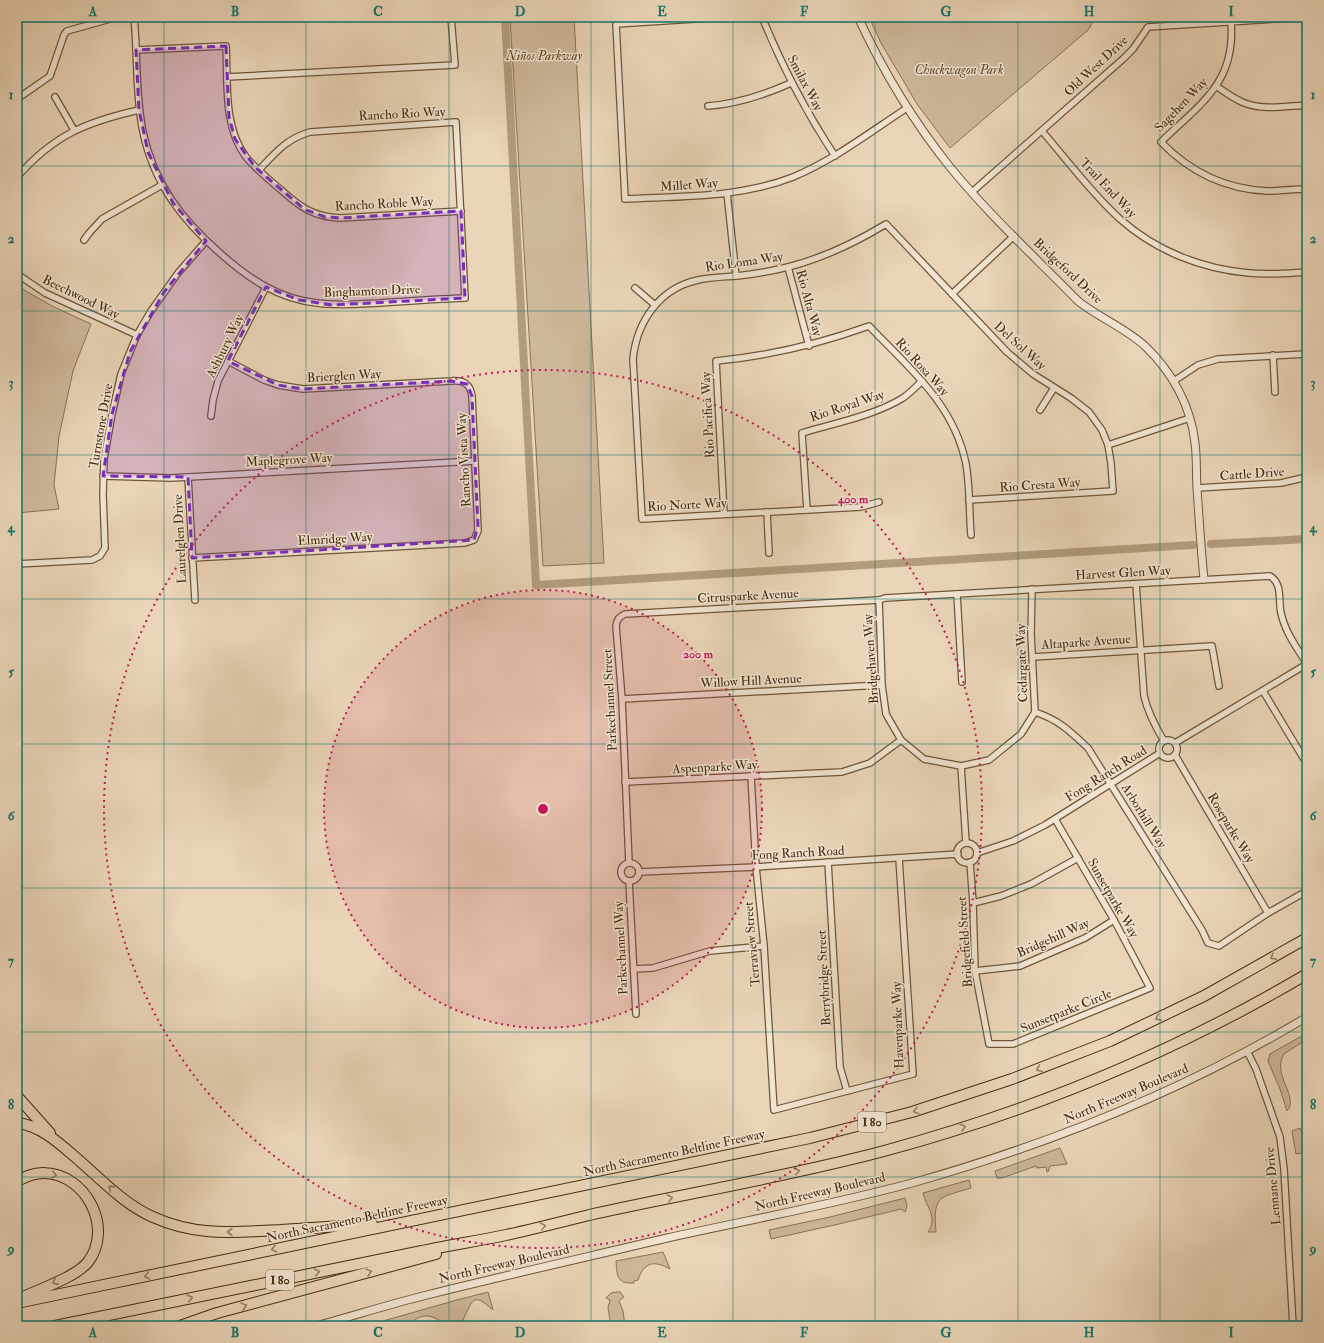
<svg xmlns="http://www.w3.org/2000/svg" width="1324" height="1343" font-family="'IM FELL Double Pica',serif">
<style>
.green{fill:#ceb89b;stroke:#8a7254}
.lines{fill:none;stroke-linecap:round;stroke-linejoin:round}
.canal{stroke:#b29c7e;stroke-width:8}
.minor-casing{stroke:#6e5638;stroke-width:8}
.tertiary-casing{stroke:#6e5638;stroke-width:9}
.motorway-casing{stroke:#452c0e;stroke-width:12}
.minor{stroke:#f1e4d1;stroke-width:5.5}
.tertiary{stroke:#f1e4d1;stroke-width:7}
.motorway{stroke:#ead5b8;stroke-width:10}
.oneway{stroke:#988063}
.marked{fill:#7b2cbf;fill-opacity:0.2;stroke:#7b2cbf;stroke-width:3;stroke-dasharray:8 5;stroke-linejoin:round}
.grid{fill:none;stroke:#0f766e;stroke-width:1;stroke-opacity:0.55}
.ring{fill:none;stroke:#c2185b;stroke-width:2;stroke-dasharray:2 4}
.labels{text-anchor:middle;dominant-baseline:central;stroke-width:3;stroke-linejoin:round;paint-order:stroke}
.shield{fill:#f1e4d1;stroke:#796348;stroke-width:1}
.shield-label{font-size:12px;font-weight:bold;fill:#452c0e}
.park-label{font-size:13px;font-style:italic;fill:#60482a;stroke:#f1e4d1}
.street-label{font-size:13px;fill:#452c0e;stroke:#f1e4d1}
.centre{fill:#c2185b;stroke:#f1e4d1;stroke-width:2}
.ring-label{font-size:12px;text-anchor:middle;font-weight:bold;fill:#c2185b;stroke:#f1e4d1;stroke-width:3;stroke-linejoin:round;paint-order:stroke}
.neatline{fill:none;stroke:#0f766e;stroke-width:1.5}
.grid-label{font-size:13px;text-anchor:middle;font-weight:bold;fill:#0f766e}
</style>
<rect width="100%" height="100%" fill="#ead5b8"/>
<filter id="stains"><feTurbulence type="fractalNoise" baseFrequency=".005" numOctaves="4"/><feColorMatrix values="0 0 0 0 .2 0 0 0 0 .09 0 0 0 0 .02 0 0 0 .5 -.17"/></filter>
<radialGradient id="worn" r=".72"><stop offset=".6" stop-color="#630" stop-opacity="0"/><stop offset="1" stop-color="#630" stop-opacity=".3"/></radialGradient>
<!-- green -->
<g class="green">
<path d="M510 17H574L604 563 543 566Z"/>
<path d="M869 17H1096L1088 30 950 148 917 104 881 43Z"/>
<path d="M17 286 52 306 91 324 73 371 59 436 54 485 59 509 17 513Z"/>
<path d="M1307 1033V1039L1284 1054C1271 1075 1300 1097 1287 1111L1280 1089 1268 1061 1270 1054Z"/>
<path d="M1300 1128 1302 1134H1307V1137H1305V1151L1302 1153 1296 1154 1292 1131Z"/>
<path d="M1060 1148 1067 1164 1050 1166 1048 1172H1047L1046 1167 1037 1168 1036 1166 1002 1178H997L995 1171Z"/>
<path d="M969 1180 971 1188C939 1198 933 1194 936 1232H928C938 1217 927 1209 923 1193Z"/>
<path d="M905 1198 907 1206 905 1212 901 1209 839 1224 771 1239 769 1230 830 1217Z"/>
<path d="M663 1252 670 1269C654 1260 644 1262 638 1280L634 1281V1283C617 1284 617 1276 616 1261Z"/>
<path d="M488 1292 493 1310C473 1292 473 1299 463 1320 444 1331 439 1315 425 1316 416 1317 413 1322 406 1326 403 1327 380 1326 375 1326L376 1323 457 1300Z"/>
<path d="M616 1292H620L624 1297 619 1301 623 1311 625 1326H611L608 1308 610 1300 606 1298 611 1293Z"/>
</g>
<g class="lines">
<!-- canal -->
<g class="canal">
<path d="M505 17 536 585 1193 545"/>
<path d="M1211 544 1307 539"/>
</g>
<!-- minor casing -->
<g class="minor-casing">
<g id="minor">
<path d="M134 17C138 55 135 94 143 132 154 184 182 220 221 254 249 279 279 299 317 303 338 306 359 304 380 303 409 301 437 299 465 298L456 122 310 132C286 139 275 153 259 170"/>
<path d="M726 17 616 24 625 199C681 196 740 198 793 177 834 160 870 132 907 108"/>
<path d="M762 17C782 66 806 112 835 156"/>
<path d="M1231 22C1236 83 1200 104 1161 142 1189 171 1225 189 1267 191 1280 191 1294 189 1307 189"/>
<path d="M136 50 226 46C228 82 223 127 246 157 256 169 268 179 280 189 300 207 313 217 341 218L461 211"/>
<path d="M227 77 455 65 451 17"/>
<path d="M1216 86C1225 92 1233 98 1242 102 1262 111 1286 106 1307 105"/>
<path d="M55 97 74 130"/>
<path d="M17 99 50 76 64 35 67 31 117 17"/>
<path d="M708 106C738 104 764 95 791 83"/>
<path d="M1042 131C1067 160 1092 194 1120 219 1156 251 1202 269 1249 273 1268 275 1288 273 1307 272"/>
<path d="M17 177C54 135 86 122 139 110"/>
<path d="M972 192 1123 59 1133 49 1148 27 1307 17"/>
<path d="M727 193 736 276"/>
<path d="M84 240 90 232 102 219 162 185"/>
<path d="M788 267 809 346"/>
<path d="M17 274 45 293 137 335"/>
<path d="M635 288 655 305"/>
<path d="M952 294 1014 236"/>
<path d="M1273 355 1275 392"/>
<path d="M1174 381 1198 365 1218 359 1307 354"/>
<path d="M1040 410 1054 388"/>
<path d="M211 416 213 400 218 381 266 287"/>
<path d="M1108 445 1190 418"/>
<path d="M103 476 171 478 475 461"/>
<path d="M188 477 195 600"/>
<path d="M1197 488 1281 483 1307 477"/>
<path d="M879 502 861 507 642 519 633 359C637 321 660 288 698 280 711 277 724 277 737 276 755 274 772 271 788 267 823 258 855 243 886 224L1007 352 1033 374 1071 398 1089 412 1102 430 1108 445 1111 463 1113 491 969 500"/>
<path d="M807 510 802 433C835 423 873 416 903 398 910 393 916 387 922 381"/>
<path d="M767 512 769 553"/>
<path d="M724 514 716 361C769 356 819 344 869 326 909 368 954 404 966 464 970 487 969 511 971 535"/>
<path d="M192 558 465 543 474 540 478 531 472 396C470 383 463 380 451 381L303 389 278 385 264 380 228 361"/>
<path d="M17 564 92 560 100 556 105 548 103 495 104 459 112 414 121 374 137 335 151 311 178 273 206 241"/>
<path d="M1136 584 1144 696C1148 713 1155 726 1164 741"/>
<path d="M957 594 962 682"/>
<path d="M879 600 882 685 886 714 901 740 924 759 961 766 989 760 1021 734 1035 712 1031 634 1032 589"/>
<path d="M1033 657 1212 646 1219 686"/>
<path d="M1263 691 1307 764"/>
<path d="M622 699 882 685"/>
<path d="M1035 712C1059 720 1070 731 1088 748L1202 930 1208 943 1219 946 1268 913 1307 891"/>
<circle cx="1168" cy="749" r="9"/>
<path d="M1175 743 1307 664"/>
<path d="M1175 755 1268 913"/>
<path d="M961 766 966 843"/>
<path d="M751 776 756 867 764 946 774 1110 913 1074 899 858"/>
<path d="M625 782 842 772 870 763 901 740"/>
<circle cx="967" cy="853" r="10"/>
<path d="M977 853 1013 841 1045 825 1160 753"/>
<path d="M828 862 840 1067 847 1091"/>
<path d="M970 862 973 903 975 971 989 1044H1013L1150 988 1114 920 1055 819"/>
<path d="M629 863 622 699 616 626C617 619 619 617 625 614L879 600 885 598 1270 576C1283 584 1278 600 1281 613 1285 632 1297 648 1307 664"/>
<circle cx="630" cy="872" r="9"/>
<path d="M639 872 756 867 958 854"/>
<path d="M629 881 636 1014"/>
<path d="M973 903 1001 896 1031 884 1078 858"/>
<path d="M634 969 653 968 710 951 764 946"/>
<path d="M975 971 1020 966 1085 938 1114 920"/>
<path d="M1247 1051 1256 1069 1280 1137 1284 1169 1293 1326"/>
</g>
</g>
<!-- tertiary casing -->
<g class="tertiary-casing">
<g id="tertiary">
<path d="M858 17C883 71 913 121 950 167 989 215 1035 257 1078 301 1099 318 1126 328 1146 347 1172 372 1191 406 1195 443 1197 458 1196 473 1197 488 1199 519 1201 549 1204 579"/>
<path d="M316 1326C353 1316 390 1304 427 1295 507 1275 587 1257 667 1238 748 1220 831 1205 912 1183 1050 1144 1184 1091 1307 1017"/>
</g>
</g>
<!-- motorway casing -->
<g class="motorway-casing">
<g id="motorway">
<path d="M17 1096 50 1133"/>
<path d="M17 1123C39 1125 58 1142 74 1156 99 1177 123 1204 153 1217 197 1237 235 1232 281 1230 312 1228 342 1226 372 1224"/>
<path d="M17 1181C25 1177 33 1173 43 1173 86 1173 114 1228 88 1262 76 1277 40 1289 21 1298"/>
<path d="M17 1303 810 1138 912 1112 1012 1079 1110 1041 1204 996 1307 938"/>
<path d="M55 1326C178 1301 300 1276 422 1251 450 1245 478 1241 506 1235 534 1229 561 1222 589 1215 687 1193 787 1177 884 1151 1032 1111 1175 1052 1307 974"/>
<path d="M180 1326 217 1313 436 1254"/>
</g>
</g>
<!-- minor -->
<use href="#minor" class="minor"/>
<!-- tertiary -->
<use href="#tertiary" class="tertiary"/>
<!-- motorway -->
<use href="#motorway" class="motorway"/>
</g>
<!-- one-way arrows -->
<defs><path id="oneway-chevron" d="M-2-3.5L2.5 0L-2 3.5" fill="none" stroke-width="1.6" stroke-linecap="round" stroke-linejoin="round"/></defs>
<g class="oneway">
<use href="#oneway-chevron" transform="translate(1273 957) rotate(151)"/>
<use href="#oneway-chevron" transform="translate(1158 1018) rotate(155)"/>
<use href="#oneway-chevron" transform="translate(1039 1069) rotate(158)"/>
<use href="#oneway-chevron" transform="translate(916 1111) rotate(163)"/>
<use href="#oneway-chevron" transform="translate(963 1127) rotate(-16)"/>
<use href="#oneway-chevron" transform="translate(797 1171) rotate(-13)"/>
<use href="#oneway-chevron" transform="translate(54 1175) rotate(11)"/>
<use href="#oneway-chevron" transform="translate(111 1188) rotate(-139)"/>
<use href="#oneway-chevron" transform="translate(670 1198) rotate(-12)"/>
<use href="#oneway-chevron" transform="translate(543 1226) rotate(-14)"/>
<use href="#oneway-chevron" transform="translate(230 1232) rotate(180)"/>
<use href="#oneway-chevron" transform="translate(274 1249) rotate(168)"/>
<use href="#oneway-chevron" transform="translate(317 1272) rotate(-12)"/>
<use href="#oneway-chevron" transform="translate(369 1272) rotate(-15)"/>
<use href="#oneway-chevron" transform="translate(147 1276) rotate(168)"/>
<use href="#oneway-chevron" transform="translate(55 1282) rotate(156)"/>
<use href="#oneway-chevron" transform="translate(190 1298) rotate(-12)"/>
<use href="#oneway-chevron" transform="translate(244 1306) rotate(-15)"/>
</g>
<!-- marked area -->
<path class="marked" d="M226 46 229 117 235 139 255 167 304 209 325 217 341 218 461 211 465 298 332 305 299 300 266 287 228 361 278 385 303 389 451 381 467 384 472 396 478 526 474 540 192 558 188 477 103 476 112 414 130 352 164 292 206 241 173 203 148 152 139 110 136 50Z"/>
<!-- grid -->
<path class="grid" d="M164 17V1326M306 17V1326M449 17V1326M591 17V1326M733 17V1326M875 17V1326M1018 17V1326M1160 17V1326M17 166H1307M17 311H1307M17 455H1307M17 599H1307M17 744H1307M17 888H1307M17 1032H1307M17 1177H1307"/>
<!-- distance rings -->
<circle cx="543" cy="809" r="219" fill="#c2185b" fill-opacity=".12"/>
<g class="ring">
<circle cx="543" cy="809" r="219"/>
<circle cx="543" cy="809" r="439"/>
</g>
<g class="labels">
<!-- shield labels -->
<g class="shield">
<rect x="858" y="1112" width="28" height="20" rx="3"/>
<rect x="266" y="1270" width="28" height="20" rx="3"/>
</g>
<g class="shield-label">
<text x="872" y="1122">I 80</text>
<text x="280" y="1280">I 80</text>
</g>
<!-- park labels -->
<g class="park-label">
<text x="544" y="56">Niños Parkway</text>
<text x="959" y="70">Chuckwagon Park</text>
</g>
<!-- street labels -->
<g class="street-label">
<text transform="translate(1096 66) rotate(-43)">Old West Drive</text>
<text transform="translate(805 83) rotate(62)">Smilax Way</text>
<text transform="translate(1181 105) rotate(-46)">Sagehen Way</text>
<text transform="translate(402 114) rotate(-3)">Rancho Rio Way</text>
<text transform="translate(689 185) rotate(-4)">Millet Way</text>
<text transform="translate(1108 188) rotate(47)">Trail End Way</text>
<text transform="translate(384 204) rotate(-3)">Rancho Roble Way</text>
<text transform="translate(744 262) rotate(-8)">Rio Loma Way</text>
<text transform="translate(1068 271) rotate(43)">Bridgeford Drive</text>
<text transform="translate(372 291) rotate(-2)">Binghamton Drive</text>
<text transform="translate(81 297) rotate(26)">Beechwood Way</text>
<text transform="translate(809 303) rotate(75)">Rio Alta Way</text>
<text transform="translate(225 346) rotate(-64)">Ashbury Way</text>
<text transform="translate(1020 346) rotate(42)">Del Sol Way</text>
<text transform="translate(922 367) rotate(48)">Rio Rosa Way</text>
<text transform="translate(344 376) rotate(-3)">Brierglen Way</text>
<text transform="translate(847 406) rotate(-18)">Rio Royal Way</text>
<text transform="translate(708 415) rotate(-93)">Rio Pacifica Way</text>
<text transform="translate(101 426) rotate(-80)">Turnstone Drive</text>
<text transform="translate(289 460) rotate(-3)">Maplegrove Way</text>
<text transform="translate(464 460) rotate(-93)">Rancho Vista Way</text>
<text transform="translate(1252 474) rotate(-4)">Cattle Drive</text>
<text transform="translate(1040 485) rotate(-4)">Rio Cresta Way</text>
<text transform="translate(687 505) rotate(-3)">Rio Norte Way</text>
<text transform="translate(180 539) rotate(-93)">Laurelglen Drive</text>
<text transform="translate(335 539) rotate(-3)">Elmridge Way</text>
<text transform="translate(1123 573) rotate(-3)">Harvest Glen Way</text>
<text transform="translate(748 596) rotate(-3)">Citrusparke Avenue</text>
<text transform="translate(1086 642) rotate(-4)">Altaparke Avenue</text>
<text transform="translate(871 659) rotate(-94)">Bridgehaven Way</text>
<text transform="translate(1022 663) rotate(-92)">Cedargate Way</text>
<text transform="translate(751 681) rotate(-3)">Willow Hill Avenue</text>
<text transform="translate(610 700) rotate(-93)">Parkechannel Street</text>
<text transform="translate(715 767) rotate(-3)">Aspenparke Way</text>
<text transform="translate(1106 774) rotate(-32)">Fong Ranch Road</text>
<text transform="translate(1144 816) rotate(58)">Arborhill Way</text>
<text transform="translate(1231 828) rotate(59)">Roseparke Way</text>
<text transform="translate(798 853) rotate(-3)">Fong Ranch Road</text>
<text transform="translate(1113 898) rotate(60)">Sunsetparke Way</text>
<text transform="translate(1053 938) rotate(-24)">Bridgehill Way</text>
<text transform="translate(965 942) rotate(-94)">Bridgefield Street</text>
<text transform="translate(752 944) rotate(-95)">Terraview Street</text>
<text transform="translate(621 948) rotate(-93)">Parkechannel Way</text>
<text transform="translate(824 978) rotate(-93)">Berrybridge Street</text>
<text transform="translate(1066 1011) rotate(-22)">Sunsetparke Circle</text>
<text transform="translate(898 1025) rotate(-92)">Havenparke Way</text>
<text transform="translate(1126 1094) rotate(-23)">North Freeway Boulevard</text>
<text transform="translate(674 1153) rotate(-12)">North Sacramento Beltline Freeway</text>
<text transform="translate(1273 1186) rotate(-95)">Lennane Drive</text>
<text transform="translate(820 1192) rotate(-13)">North Freeway Boulevard</text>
<text transform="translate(357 1219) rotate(-12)">North Sacramento Beltline Freeway</text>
<text transform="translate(504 1264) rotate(-13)">North Freeway Boulevard</text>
</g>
</g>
<circle cx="543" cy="809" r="6" class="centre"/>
<g class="ring-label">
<text x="853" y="503">400 m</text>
<text x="698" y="658">200 m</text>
</g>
<!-- margin -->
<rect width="1324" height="1343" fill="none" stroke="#ead5b8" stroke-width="44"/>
<rect x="22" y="22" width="1280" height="1299" class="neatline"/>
<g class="grid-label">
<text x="93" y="16">A</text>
<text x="235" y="16">B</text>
<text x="378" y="16">C</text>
<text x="520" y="16">D</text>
<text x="662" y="16">E</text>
<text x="804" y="16">F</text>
<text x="946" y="16">G</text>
<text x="1089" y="16">H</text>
<text x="1231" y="16">I</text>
<text x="11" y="99">1</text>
<text x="1313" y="99">1</text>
<text x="11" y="243">2</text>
<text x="1313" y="243">2</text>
<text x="11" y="387">3</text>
<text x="1313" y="387">3</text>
<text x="11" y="532">4</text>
<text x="1313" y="532">4</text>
<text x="11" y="676">5</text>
<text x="1313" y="676">5</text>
<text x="11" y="820">6</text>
<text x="1313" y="820">6</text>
<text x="11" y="965">7</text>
<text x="1313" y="965">7</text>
<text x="11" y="1109">8</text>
<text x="1313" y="1109">8</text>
<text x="11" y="1253">9</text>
<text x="1313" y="1253">9</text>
<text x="93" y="1337">A</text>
<text x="235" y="1337">B</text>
<text x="378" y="1337">C</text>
<text x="520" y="1337">D</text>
<text x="662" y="1337">E</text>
<text x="804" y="1337">F</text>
<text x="946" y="1337">G</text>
<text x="1089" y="1337">H</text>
<text x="1231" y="1337">I</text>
</g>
<rect width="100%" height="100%" filter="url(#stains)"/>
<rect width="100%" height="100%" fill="url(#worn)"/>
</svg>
